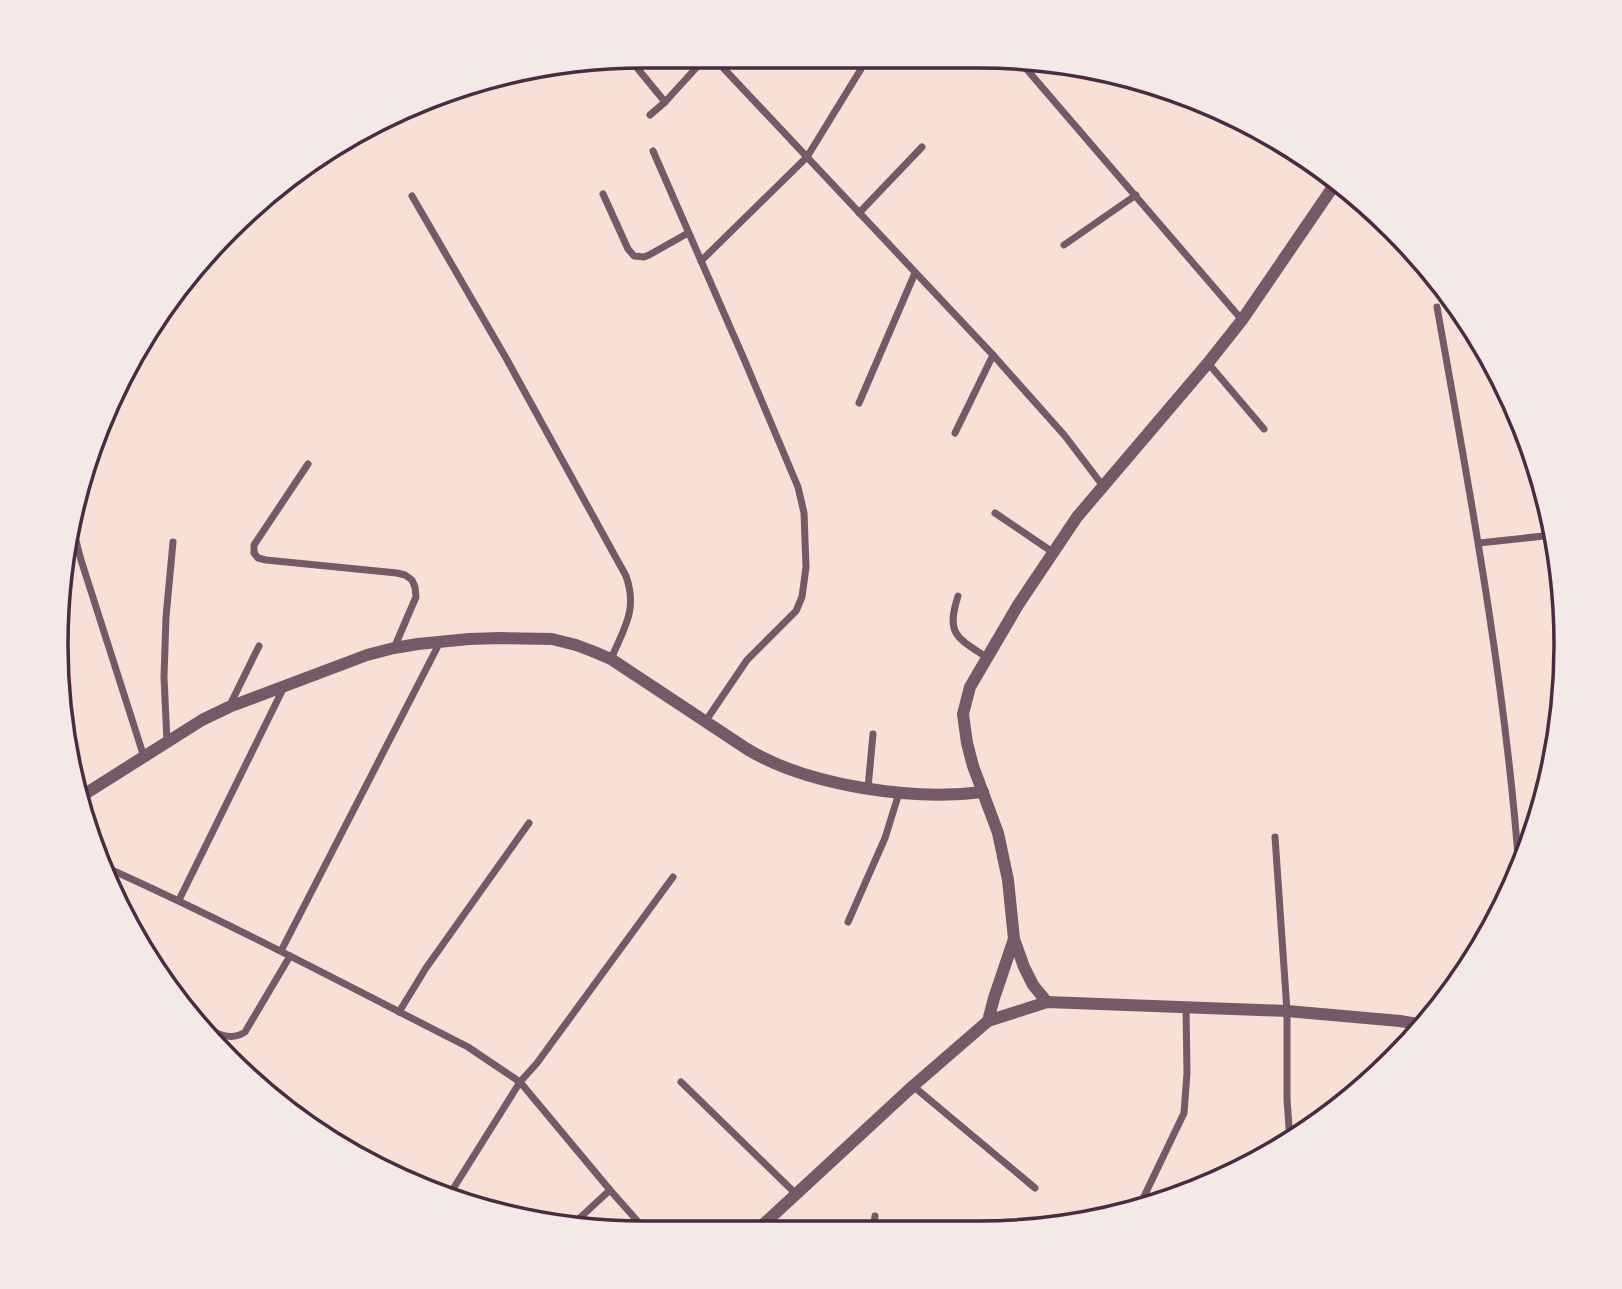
<svg xmlns="http://www.w3.org/2000/svg" width="1622" height="1289" font-family="Figtree,sans-serif">
<style>
.lines{fill:none;stroke-linecap:round;stroke-linejoin:round}
.minor{stroke:#755966;stroke-width:7}
.tertiary{stroke:#755966;stroke-width:12}
.rim{fill:none;stroke:#4a2c40;stroke-width:3.5}
</style>
<rect width="100%" height="100%" fill="#f7e1d7"/>
<g class="lines">
<!-- minor -->
<g class="minor">
<path d="M712 56 993 355 1065 436 1103 486"/>
<path d="M629 58 665 102"/>
<path d="M1017 58 1242 320"/>
<path d="M650 115 665 102 707 56"/>
<path d="M653 151 744 359 798 487 804 513 806 567 802 597 796 611 747 660 705 722"/>
<path d="M603 194 628 249 634 256 644 257 649 255 688 233"/>
<path d="M412 196 506 358 626 576C638 610 624 628 611 659"/>
<path d="M859 213 922 147"/>
<path d="M1064 245 1136 195"/>
<path d="M701 261 807 157 861 69"/>
<path d="M1437 307C1470 493 1505 680 1519 869"/>
<path d="M1208 363 1264 429"/>
<path d="M859 403 915 273"/>
<path d="M955 433 993 355"/>
<path d="M308 464 254 545V553L258 558 266 560 397 573 405 575 412 580 415 587 416 597 394 648"/>
<path d="M995 513 1054 553"/>
<path d="M72 525 81 560 144 757"/>
<path d="M1479 543 1553 535"/>
<path d="M958 596C946 634 956 637 986 657"/>
<path d="M230 705 259 646"/>
<path d="M167 742 164 677 166 617 173 542"/>
<path d="M868 788 873 734"/>
<path d="M1275 837 1287 1011V1099L1290 1141"/>
<path d="M105 867C228 922 348 986 468 1047L520 1082 610 1190 648 1233"/>
<path d="M179 900 284 687"/>
<path d="M848 922 885 838 899 793"/>
<path d="M281 951 440 642"/>
<path d="M399 1012 426 968 529 823"/>
<path d="M193 1021C209 1029 228 1044 245 1032L290 956"/>
<path d="M681 1082 795 1193"/>
<path d="M913 1086 1035 1188"/>
<path d="M448 1197 520 1082 537 1063 673 877"/>
<path d="M1138 1209 1184 1113 1187 1073 1186 1007"/>
<path d="M571 1226 610 1190"/>
<path d="M873 1232 875 1216"/>
</g>
<!-- tertiary -->
<g class="tertiary">
<path d="M77 799 202 720 229 707 367 655 394 648 418 644 469 639 500 638 552 639 576 645 592 651 611 659 747 749C808 786 913 801 983 792"/>
<path d="M1047 1002 1033 985 1024 967 1014 939 1008 880 998 833 973 766 967 743 963 714 970 687 1018 605 1077 517 1208 363 1242 320 1337 181"/>
<path d="M988 1021 994 998 1014 939"/>
<path d="M754 1233 913 1086 988 1021 1047 1002 1287 1011 1400 1021 1424 1025"/>
</g>
</g>
<!-- crop -->
<path d="M0 0H1622V1289H0ZM644 68H978A576 576 0 0 1 1554 644V645A576 576 0 0 1 978 1221H644A576 576 0 0 1 68 645V644A576 576 0 0 1 644 68Z" fill="#f1eae7" fill-rule="evenodd"/>
<path class="rim" d="M644 68H978A576 576 0 0 1 1554 644V645A576 576 0 0 1 978 1221H644A576 576 0 0 1 68 645V644A576 576 0 0 1 644 68Z"/>
</svg>
